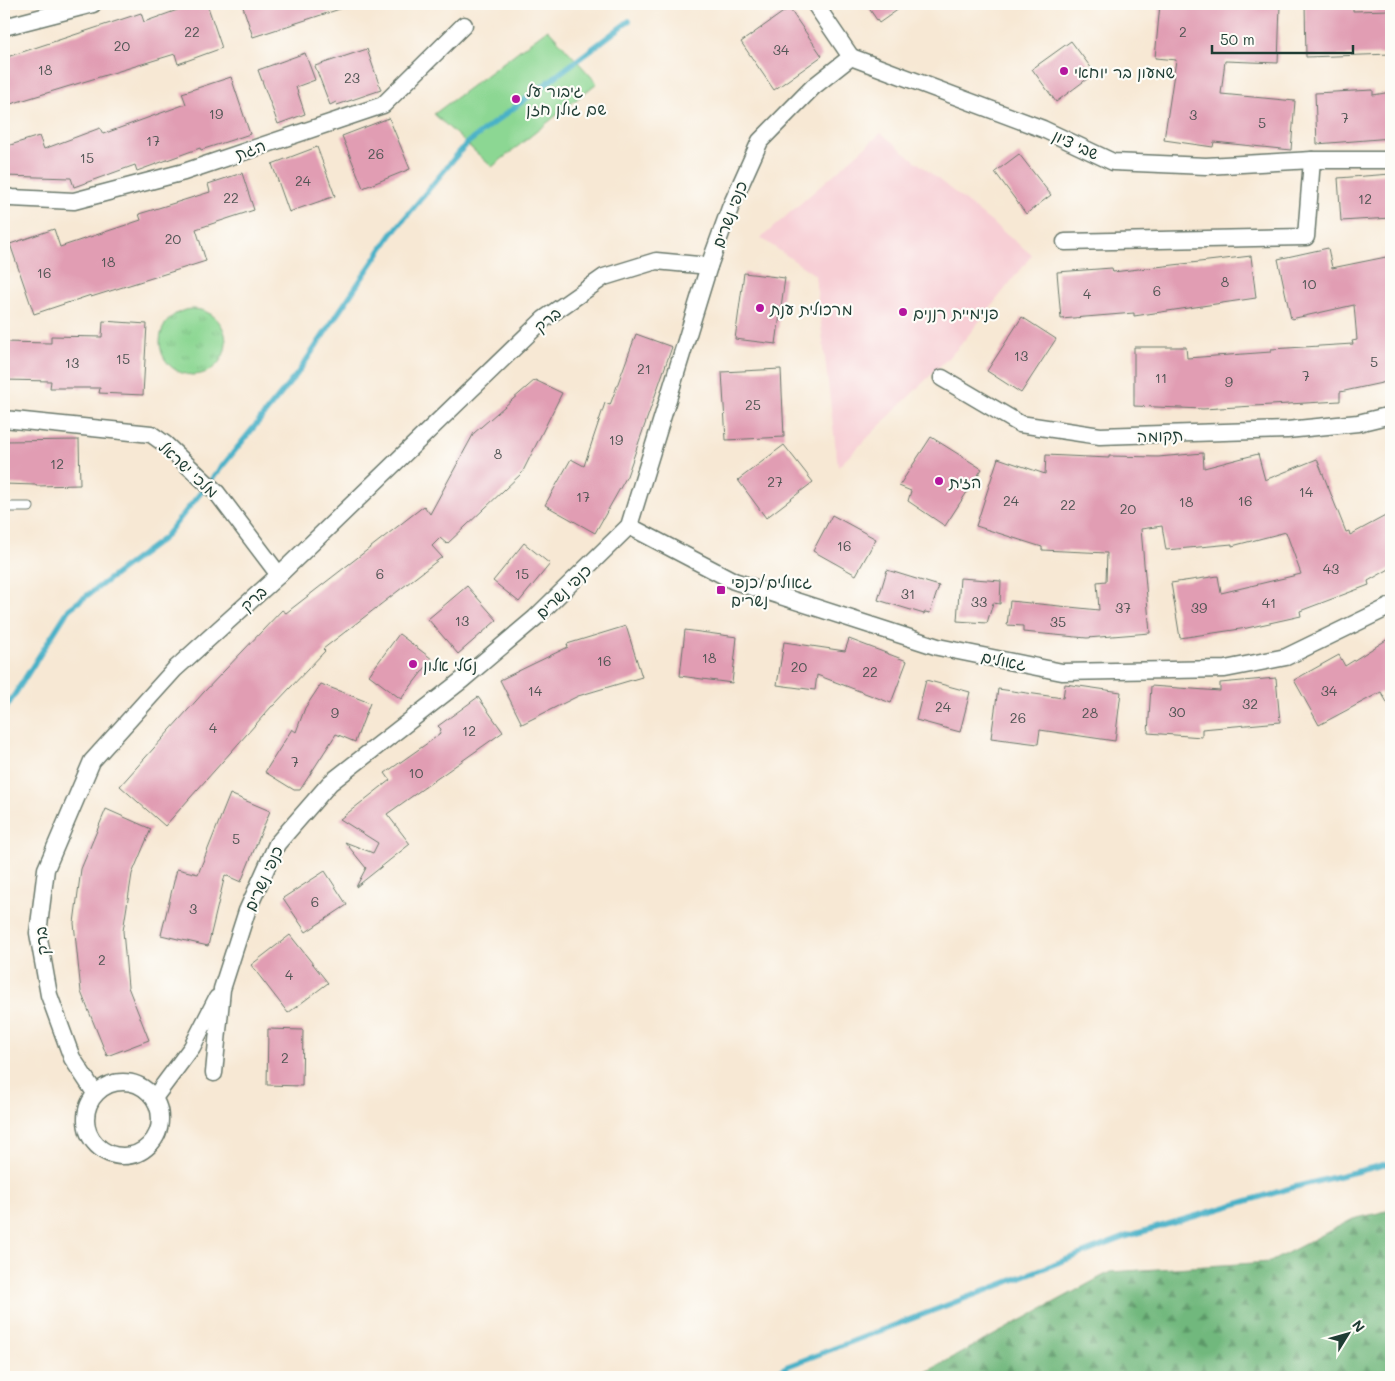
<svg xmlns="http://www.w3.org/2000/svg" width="1395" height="1381" font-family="Mali,'Playpen Sans Hebrew',sans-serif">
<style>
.built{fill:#f7cfd5}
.forest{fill:url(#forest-firs);stroke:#487a58}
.park{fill:url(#park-tufts);stroke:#568a64}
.pitch{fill:#8cd793;stroke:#568a64}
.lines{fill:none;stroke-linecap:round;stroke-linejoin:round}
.stream{stroke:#48b1c7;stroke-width:5.5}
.building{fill:#e19db3}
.service-casing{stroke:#6b796c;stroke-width:11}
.minor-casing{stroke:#6b796c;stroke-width:19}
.service{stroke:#fff;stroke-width:9}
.minor{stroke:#fff;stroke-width:16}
.poi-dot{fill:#b5179e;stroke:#fdfcf7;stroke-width:2}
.labels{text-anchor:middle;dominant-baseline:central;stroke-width:4.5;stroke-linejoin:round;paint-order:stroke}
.number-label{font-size:14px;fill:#505554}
.poi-label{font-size:16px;fill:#1f3d34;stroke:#fdfcf7;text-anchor:start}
.street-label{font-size:16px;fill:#1f3d34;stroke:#fdfcf7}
</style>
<defs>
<pattern id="forest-firs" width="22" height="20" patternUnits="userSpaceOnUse" patternTransform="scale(1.25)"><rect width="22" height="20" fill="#71b87d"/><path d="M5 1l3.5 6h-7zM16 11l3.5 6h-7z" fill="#5c9767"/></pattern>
<pattern id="park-tufts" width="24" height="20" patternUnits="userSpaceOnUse" patternTransform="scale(1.25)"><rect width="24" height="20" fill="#8cd793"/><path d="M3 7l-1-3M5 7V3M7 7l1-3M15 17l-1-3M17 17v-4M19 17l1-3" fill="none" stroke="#78b97f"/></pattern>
</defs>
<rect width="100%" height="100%" fill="#fdfcf7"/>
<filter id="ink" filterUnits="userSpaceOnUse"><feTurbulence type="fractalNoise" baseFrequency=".02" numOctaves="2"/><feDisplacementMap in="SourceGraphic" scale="10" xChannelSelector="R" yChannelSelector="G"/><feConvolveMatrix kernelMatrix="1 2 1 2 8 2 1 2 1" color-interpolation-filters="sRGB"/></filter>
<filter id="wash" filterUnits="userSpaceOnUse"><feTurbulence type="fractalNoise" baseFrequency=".0096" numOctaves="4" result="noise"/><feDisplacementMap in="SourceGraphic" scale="20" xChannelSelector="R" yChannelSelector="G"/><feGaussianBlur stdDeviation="1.12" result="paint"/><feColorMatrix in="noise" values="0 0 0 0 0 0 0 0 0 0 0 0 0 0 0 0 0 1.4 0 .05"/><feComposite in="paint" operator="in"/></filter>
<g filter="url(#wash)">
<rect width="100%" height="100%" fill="#f7e8d4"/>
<!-- built -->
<path class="built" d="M881 133 1032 255 958 348 838 467 815 275 761 238Z"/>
<!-- forest -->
<path class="forest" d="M1391 1210V1377H917L1110 1272 1270 1262 1353 1219Z"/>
<!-- park -->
<circle class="park" cx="193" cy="342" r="33"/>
<!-- pitch -->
<path class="pitch" d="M548 29 597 83 492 167 434 114Z"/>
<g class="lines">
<!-- stream -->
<g class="stream">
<path d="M4 715 6 708 69 609 164 538 297 374 391 235 466 144 629 21"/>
<path d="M769 1377 788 1366 1128 1236 1291 1188 1391 1163"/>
</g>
</g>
<g id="blocks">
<!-- building -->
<g class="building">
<path d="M194 4H207L222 48 178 64 175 54 4 106V58L141 13 144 22Z"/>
<path d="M242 4H345L346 7 253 37Z"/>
<path d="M866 4H906L879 23Z"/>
<path d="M1160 4 1280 5 1278 63 1225 61 1221 94 1295 101 1291 150 1214 142 1213 147 1164 140 1176 60 1155 58Z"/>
<path d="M1305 4H1353V11L1391 10V54L1306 57Z"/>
<path d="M789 8 822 56 774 90 741 42Z"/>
<path d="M1071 41 1095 73 1056 102 1032 69Z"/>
<path d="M367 49 381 90 337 105 336 102 330 105 315 66Z"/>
<path d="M305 53 315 80 296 87 305 114 278 124 258 70Z"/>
<path d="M231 77 250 134 201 150 200 148 137 171 135 165 74 187 71 178 4 176V147L39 136 44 149 100 128 103 134 186 104 182 93Z"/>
<path d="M1373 90V95L1391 92V138L1317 144 1315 93Z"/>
<path d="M389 118 410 169 363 188 342 136Z"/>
<path d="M317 147 335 196 289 212 272 164Z"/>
<path d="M1019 154 1051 195 1026 214 995 172Z"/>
<path d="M242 173 254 210 196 229 206 261 91 297V295L34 314 10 244 54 229 60 247 141 220 139 214 210 192 208 184Z"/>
<path d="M1391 174V218L1341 221 1338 178Z"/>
<path d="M1328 248 1332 268 1391 256V381L1340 392V401L1203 409 1134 406V347H1186L1187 358 1271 352V349L1353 344 1352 341 1357 340 1354 305 1291 319 1278 259Z"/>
<path d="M1251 256 1256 298 1134 316V313L1061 319 1057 272 1112 268 1113 272Z"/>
<path d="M744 273 785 278 776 344 735 339Z"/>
<path d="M1022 317 1056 339 1021 393 987 371Z"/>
<path d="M103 321 147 324 143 395 99 393 100 388H50L51 381 4 380V342L51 343V336L102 337Z"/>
<path d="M636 334 672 347 627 476 595 533 545 505 571 459 584 466 605 403 610 405Z"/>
<path d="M781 369 784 437 726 440 722 372Z"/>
<path d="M535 380 562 393 522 473 447 544 440 538 432 546 442 557 323 649 325 651 273 706H272L165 826 120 786 204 692 282 610 286 613 424 506 430 514 474 433Z"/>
<path d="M931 437 982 469 945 526 908 501 911 491 899 486Z"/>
<path d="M79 440 80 485 36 486V485L4 484V441Z"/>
<path d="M784 445 813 482 766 518 738 480Z"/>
<path d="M1203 453 1204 468 1258 454 1265 480 1317 459 1346 532 1349 531 1350 535 1391 513V568L1368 581 1369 585 1300 611 1301 616 1247 628 1180 638 1171 583 1218 576 1221 593 1301 574 1286 532 1232 546V544L1166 550 1162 526 1141 529 1150 633 1087 638 1023 632V626L1007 625 1010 601 1099 610 1097 582 1106 581 1107 553 1042 550V547L976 526 998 458 1045 474 1046 455 1109 458V456L1158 457Z"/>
<path d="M832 515 876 539 856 575 813 551Z"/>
<path d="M524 543 550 564 519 602 493 581Z"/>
<path d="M887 570 939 586 930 613 925 612 924 614 878 600Z"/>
<path d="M960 578 1001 581 1000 604 993 603 987 623 957 621Z"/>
<path d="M467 586 497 620 458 654 428 619Z"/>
<path d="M626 626 642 677 578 696 522 724 500 680 568 647 567 644Z"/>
<path d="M685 630 737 637 732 683 680 676Z"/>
<path d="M399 634 432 659 401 699 369 675Z"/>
<path d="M1391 637V709L1381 692 1319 725 1294 680 1339 655 1345 666Z"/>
<path d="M849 639 907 661 891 703 817 675 815 690 777 685 784 642 845 651Z"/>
<path d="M1276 678 1280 722 1202 729V737L1148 733 1151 686 1220 691V683Z"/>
<path d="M926 680 970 692 960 732 916 720Z"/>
<path d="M321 684 370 703 355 742 336 734 300 790H294L265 772 292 729 296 732 305 708Z"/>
<path d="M1065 684 1121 692 1115 741 1040 730 1038 744 991 738 998 689 1063 698Z"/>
<path d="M478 697 503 732 387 814 410 844 356 887 366 868 345 842 373 853 378 843 340 819 390 780 385 773 439 735 441 729 438 726Z"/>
<path d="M230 794 270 811 241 882 225 875 208 946 161 935 177 869 198 874Z"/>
<path d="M106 809 151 829 132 874 123 931 128 987 149 1040 107 1056 81 992 74 923 81 869Z"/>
<path d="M325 871 347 905 306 932 283 898Z"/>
<path d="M290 935 328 983 288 1013 251 965Z"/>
<path d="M268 1029 303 1030 302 1086 267 1085Z"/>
</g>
</g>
</g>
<g filter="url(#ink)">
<use href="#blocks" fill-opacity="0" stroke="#6b796c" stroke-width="1"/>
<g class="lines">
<!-- service casing -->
<g class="service-casing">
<path id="service" d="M4 507H29"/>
</g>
<!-- minor casing -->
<g class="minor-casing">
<g id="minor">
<path d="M815 4 851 57"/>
<path d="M4 27 93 4"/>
<path d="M851 57 1043 129 1113 162 1206 166 1312 160H1391"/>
<path d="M4 196 11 198 74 201 184 172 383 105 464 25"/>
<path d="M1065 242 1306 237 1312 160"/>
<path d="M942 378 1020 424 1100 436 1287 430 1358 423 1391 415"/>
<path d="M4 419 151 434 165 444 217 493 279 575"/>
<path d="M629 526 734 581 938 647 1062 672 1225 669 1286 657 1391 606"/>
<path d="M214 1073 222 989 247 911 277 844 330 783 462 680 535 618 629 526 709 266 730 208 760 141 813 87 851 57"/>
<circle cx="123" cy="1119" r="37"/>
<path d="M95 1093 72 1058 49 995 38 933 46 869 92 761 175 669 279 575 544 319 604 277 656 261 709 266"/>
<path d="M154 1098 192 1047 217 998"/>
</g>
</g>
<!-- service -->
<use href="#service" class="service"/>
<!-- minor -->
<use href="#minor" class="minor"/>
</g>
</g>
<!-- markers -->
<g class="poi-dot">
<circle cx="1064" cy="71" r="5"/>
<circle cx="516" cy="99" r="5"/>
<circle cx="760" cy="308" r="5"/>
<circle cx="903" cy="312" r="5"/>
<circle cx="939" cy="481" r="5"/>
<rect x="716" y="585" width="10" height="10" rx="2.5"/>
<circle cx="413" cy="664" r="5"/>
</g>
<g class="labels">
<!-- number labels -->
<g class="number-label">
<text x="192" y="31">22</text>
<text x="1183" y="31">2</text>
<text x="122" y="45">20</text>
<text x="781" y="49">34</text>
<text x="45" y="69">18</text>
<text x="352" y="77">23</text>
<text x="216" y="113">19</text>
<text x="1193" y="114">3</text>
<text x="1345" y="117">7</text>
<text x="1262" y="122">5</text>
<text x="153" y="140">17</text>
<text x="376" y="153">26</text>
<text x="87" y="157">15</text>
<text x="303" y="180">24</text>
<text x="231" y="197">22</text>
<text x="1365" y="198">12</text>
<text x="173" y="238">20</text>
<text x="108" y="261">18</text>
<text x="44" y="272">16</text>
<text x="1225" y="281">8</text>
<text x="1309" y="283">10</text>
<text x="1157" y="290">6</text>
<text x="1087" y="293">4</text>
<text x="1021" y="355">13</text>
<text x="123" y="358">15</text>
<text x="1374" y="361">5</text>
<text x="72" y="362">13</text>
<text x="644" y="368">21</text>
<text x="1306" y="375">7</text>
<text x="1161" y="377">11</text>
<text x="1229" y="381">9</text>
<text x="753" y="404">25</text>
<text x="616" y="439">19</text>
<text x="498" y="453">8</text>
<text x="57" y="463">12</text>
<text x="775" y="481">27</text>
<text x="1306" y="491">14</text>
<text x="583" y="496">17</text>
<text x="1011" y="500">24</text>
<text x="1245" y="500">16</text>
<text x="1186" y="501">18</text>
<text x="1068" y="504">22</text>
<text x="1128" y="508">20</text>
<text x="844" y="545">16</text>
<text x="1331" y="568">43</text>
<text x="380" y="573">6</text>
<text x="522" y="573">15</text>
<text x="908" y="593">31</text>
<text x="979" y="601">33</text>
<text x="1269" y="602">41</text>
<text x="1123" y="607">37</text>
<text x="1199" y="607">39</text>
<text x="462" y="620">13</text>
<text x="1058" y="621">35</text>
<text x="709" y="657">18</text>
<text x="604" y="660">16</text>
<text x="799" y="666">20</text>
<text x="870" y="671">22</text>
<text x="535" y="690">14</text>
<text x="1329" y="690">34</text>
<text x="1250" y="703">32</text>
<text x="943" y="706">24</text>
<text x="1177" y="711">30</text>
<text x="335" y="712">9</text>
<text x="1090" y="712">28</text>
<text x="1018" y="717">26</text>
<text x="213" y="727">4</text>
<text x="469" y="730">12</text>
<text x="295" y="761">7</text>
<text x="416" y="772">10</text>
<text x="236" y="838">5</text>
<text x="315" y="901">6</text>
<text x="193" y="908">3</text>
<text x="102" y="959">2</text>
<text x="289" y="974">4</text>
<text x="285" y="1057">2</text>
</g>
<!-- poi labels -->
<g class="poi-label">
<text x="1074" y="71">שמעון בר יוחאי</text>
<text x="526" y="90">גיבור על<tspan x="526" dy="18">שם גולן חזן</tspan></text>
<text x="770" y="308">מרכולית ענת</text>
<text x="913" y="312">פנימיית רננים</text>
<text x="949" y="481">הזית</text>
<text x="731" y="581">גאולים/כנפי<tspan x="731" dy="18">נשרים</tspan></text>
<text x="423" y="664">נטלי אלון</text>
</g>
<!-- street labels -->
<g class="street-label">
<text transform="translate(1076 144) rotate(25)">שבי ציון</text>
<text transform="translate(250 149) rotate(-19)">הגת</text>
<text transform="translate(729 214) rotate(-69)">כנפי נשרים</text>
<text transform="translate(547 319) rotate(-39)">ברק</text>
<text transform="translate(1160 435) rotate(-2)">תקומה</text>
<text transform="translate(189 469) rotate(43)">מלכי ישראל</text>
<text transform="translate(563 591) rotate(-44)">כנפי נשרים</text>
<text transform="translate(253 598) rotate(-42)">ברק</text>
<text transform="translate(1004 660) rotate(11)">גאולים</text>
<text transform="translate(263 878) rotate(-65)">כנפי נשרים</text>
<text transform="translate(41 941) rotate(-95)">ברק</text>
</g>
</g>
<!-- margin -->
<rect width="1395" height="1381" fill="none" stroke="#fdfcf7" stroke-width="20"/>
<!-- north arrow -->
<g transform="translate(1348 1334) rotate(53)" stroke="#fdfcf7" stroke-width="4" paint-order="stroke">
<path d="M0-4L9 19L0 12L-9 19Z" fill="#1f3d34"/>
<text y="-8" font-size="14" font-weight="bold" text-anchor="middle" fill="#1f3d34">N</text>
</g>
<!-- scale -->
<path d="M1212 45v8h141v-8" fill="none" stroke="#1f3d34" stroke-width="2.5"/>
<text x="1220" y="45" font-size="15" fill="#1f3d34" stroke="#fdfcf7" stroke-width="4" paint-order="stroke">50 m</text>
</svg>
